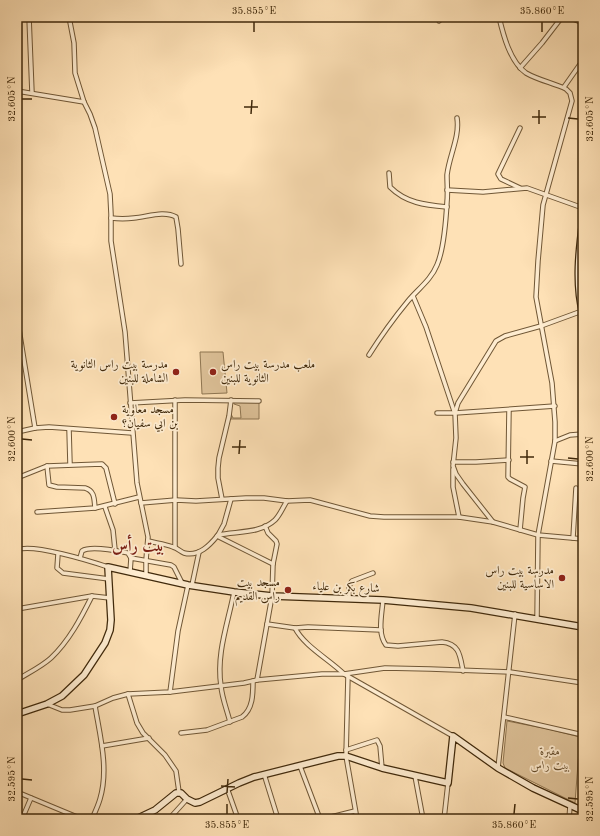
<svg xmlns="http://www.w3.org/2000/svg" width="600" height="836" font-family="'Old Standard TT',Amiri,serif">
<style>
.green{fill:#dec299;stroke:#8f7652}
.lines{fill:none;stroke-linecap:round;stroke-linejoin:round}
.street-casing{stroke:#705736;stroke-width:5.5}
.secondary-casing{stroke:#40290b;stroke-width:8}
.street{stroke:#feecd0;stroke-width:3.5}
.secondary{stroke:#feecd0;stroke-width:5.5}
.ticks{fill:none;stroke:#40290b;stroke-width:1.5}
.poi-dot{fill:#8f2418;stroke:#feecd0;stroke-width:1.5}
.labels{text-anchor:middle;dominant-baseline:central;stroke-width:3.5;stroke-linejoin:round;paint-order:stroke}
.poi-label{font-size:12px;fill:#40290b;stroke:#feecd0;text-anchor:end}
.street-label{font-size:12px;fill:#40290b;stroke:#feecd0}
.park-label{font-size:12px;font-style:italic;fill:#684f2e;stroke:#feecd0}
.district-label{font-size:16px;font-weight:bold;fill:#7a1f14;stroke:#feecd0}
.neatline{fill:none;stroke:#40290b;stroke-width:1.5}
.ticks-label{font-size:10px;text-anchor:middle;fill:#40290b}
</style>
<rect width="100%" height="100%" fill="#fee1b6"/>
<filter id="stains"><feTurbulence type="fractalNoise" baseFrequency=".005" numOctaves="4"/><feColorMatrix values="0 0 0 0 .2 0 0 0 0 .09 0 0 0 0 .02 0 0 0 .5 -.17"/></filter>
<radialGradient id="worn" r=".72"><stop offset=".6" stop-color="#630" stop-opacity="0"/><stop offset="1" stop-color="#630" stop-opacity=".3"/></radialGradient>
<!-- green -->
<g class="green">
<path d="M200 352H223L227 393 202 394Z"/>
<path d="M259 401V419H231V414L233 418H241L240 406 234 404V402Z"/>
<path d="M507 721 548 729 580 737 575 803 505 768 503 763Z"/>
</g>
<g class="lines">
<!-- street casing -->
<g class="street-casing">
<g id="street">
<path d="M29 17 32 93"/>
<path d="M69 17 74 43 75 73 84 102 90 114 95 128 110 194 111 214V241L125 332 137 483 148 537 146 560V575"/>
<path d="M438 17 439 21"/>
<path d="M499 17C503 34 510 62 526 73 538 80 553 83 566 89L570 93 572 101 543 205 538 261 536 297 552 383 555 422V441L538 535 537 618"/>
<path d="M568 17 583 23"/>
<path d="M520 68 542 43 562 17"/>
<path d="M564 87 583 60"/>
<path d="M17 91 84 102"/>
<path d="M389 173 390 187C406 203 425 205 447 207"/>
<path d="M520 188 501 179 498 174 520 128"/>
<path d="M447 190 483 192 527 188 583 208"/>
<path d="M111 218C119 219 126 219 134 218 147 217 164 210 176 217L178 229 181 264"/>
<path d="M413 296 426 327 454 411"/>
<path d="M17 317 35 428 49 427 132 433"/>
<path d="M369 355C381 336 394 318 408 301 418 289 431 280 437 265 444 249 446 220 447 202 448 193 447 184 447 175 449 156 460 137 457 118"/>
<path d="M175 400V547"/>
<path d="M130 403 185 400 259 401"/>
<path d="M509 410 508 477 510 479 525 487 523 498 520 530"/>
<path d="M437 413H455L555 406"/>
<path d="M69 429 70 464"/>
<path d="M17 432 35 428"/>
<path d="M555 441 570 435 583 434"/>
<path d="M551 461 583 464"/>
<path d="M453 462H476L509 460"/>
<path d="M47 466 49 485 57 487 85 488C95 491 94 499 95 508"/>
<path d="M453 469V487L459 517"/>
<path d="M17 478 47 466 102 464 106 468 115 504"/>
<path d="M222 499 218 478V468L219 458 229 416 231 400"/>
<path d="M141 503 176 500 196 501 246 498H264L287 501 310 500 370 516 384 517H459L493 522 538 535 583 539"/>
<path d="M105 507 113 530 115 550"/>
<path d="M37 512 95 508 139 497"/>
<path d="M493 522 463 484 456 474 453 466 456 438 455 413 458 403 496 341 505 336 541 326 582 311"/>
<path d="M218 535 224 524 231 499"/>
<path d="M217 536 273 564"/>
<path d="M573 538 576 488"/>
<path d="M148 541C156 543 165 544 173 547 177 548 180 551 184 553 199 557 210 545 218 535 237 531 260 534 275 520 280 515 283 507 287 501"/>
<path d="M17 550C32 543 90 561 108 567"/>
<path d="M58 554 57 568 63 573 109 579"/>
<path d="M80 558 82 551C91 545 118 551 128 553L131 558"/>
<path d="M130 572 131 558 171 565 174 567 182 583"/>
<path d="M192 585 199 552"/>
<path d="M349 598V586L352 581 373 573"/>
<path d="M383 600C382 614 377 633 386 645L398 646 442 642C460 644 460 656 463 671"/>
<path d="M17 609 92 596 110 598"/>
<path d="M267 624 295 628 308 627 381 630"/>
<path d="M295 628C304 646 330 660 344 674L385 668 430 669 510 672 583 683"/>
<path d="M348 676 346 756 357 819"/>
<path d="M17 680C28 673 41 667 51 658 69 641 81 618 92 596"/>
<path d="M257 680 272 596 273 564 277 544 276 541 268 533 265 526"/>
<path d="M170 692 178 631 188 585"/>
<path d="M128 694 137 723 143 733 165 755 176 771 179 792"/>
<path d="M47 704 62 710H70L95 706 113 698 128 694 170 692 244 683 257 680 322 674H344L453 736"/>
<path d="M504 717 583 735"/>
<path d="M230 722C227 710 222 698 221 686 216 654 228 623 234 592"/>
<path d="M181 733 207 730 242 717C253 709 253 694 253 681"/>
<path d="M102 746 149 738"/>
<path d="M346 750 377 740 380 746 382 768"/>
<path d="M300 766 320 819"/>
<path d="M498 768 515 614"/>
<path d="M264 774 278 819"/>
<path d="M415 776 423 819"/>
<path d="M227 788 238 819"/>
<path d="M17 792 82 819"/>
<path d="M22 819 31 798"/>
<path d="M92 819C95 812 98 806 100 799 109 769 100 736 95 706"/>
<path d="M169 819 187 799"/>
<path d="M323 819 355 811"/>
<path d="M444 819 448 783"/>
<path d="M569 819 570 806"/>
</g>
</g>
<!-- secondary casing -->
<g class="secondary-casing">
<g id="secondary">
<path d="M583 220C579 250 575 284 583 314"/>
<path d="M17 714 47 704 62 696 84 675 105 643 110 630 111 620 108 567 188 585 234 592 272 596 383 600 471 608 583 627"/>
<path d="M136 819 155 810 176 793H181L187 799 195 803 200 802 239 783 254 777 338 756H346L382 768 448 783 453 736 498 768 533 788 583 811"/>
</g>
</g>
<!-- street -->
<use href="#street" class="street"/>
<!-- secondary -->
<use href="#secondary" class="secondary"/>
</g>
<!-- ticks -->
<path class="ticks" d="M254 32V22M542 32V22M22 99H32M244 107H258M251 114 252 100M532 117H546M568 118 578 119M539 124V110M22 439 32 440M232 447H246M239 454 240 440M520 457H534M568 458 578 459M527 464V450M22 779 32 780M221 786 235 787M227 793 228 779M568 798 578 799M227 814V804M514 814 515 804"/>
<!-- markers -->
<g class="poi-dot">
<circle cx="176" cy="372" r="4"/>
<circle cx="213" cy="372" r="4"/>
<circle cx="114" cy="417" r="4"/>
<circle cx="562" cy="578" r="4"/>
<circle cx="288" cy="590" r="4"/>
</g>
<g class="labels">
<!-- poi labels -->
<g class="poi-label">
<text x="168" y="365">مدرسة بيت راس الثانوية<tspan x="168" dy="14">الشاملة للبنين</tspan></text>
<text x="221" y="365" text-anchor="start">ملعب مدرسة بيت راس<tspan x="221" dy="14">الثانوية للبنين</tspan></text>
<text x="122" y="410" text-anchor="start">مسجد معاوية<tspan x="122" dy="14">بن ابي سفيان؟</tspan></text>
<text x="554" y="571">مدرسة بيت راس<tspan x="554" dy="14">الاساسية للبنين</tspan></text>
<text x="280" y="583">مسجد بيت<tspan x="280" dy="14">راس القديم</tspan></text>
</g>
<!-- street labels -->
<g class="street-label">
<text transform="translate(346 588) rotate(2)">شارع بكر بن علياء</text>
</g>
<!-- park labels -->
<g class="park-label">
<text x="550" y="752">مقبرة<tspan x="550" dy="14">بيت راس</tspan></text>
</g>
<!-- district labels -->
<g class="district-label">
<text x="138" y="547">بيت رأس</text>
</g>
</g>
<!-- margin -->
<rect width="600" height="836" fill="none" stroke="#fee1b6" stroke-width="44"/>
<rect x="22" y="22" width="556" height="792" class="neatline"/>
<g class="ticks-label">
<text x="254" y="14">35.855°E</text>
<text x="542" y="14">35.860°E</text>
<text transform="translate(11 99) rotate(-90)" y="4">32.605°N</text>
<text transform="translate(589 119) rotate(-90)" y="4">32.605°N</text>
<text transform="translate(11 439) rotate(-90)" y="4">32.600°N</text>
<text transform="translate(589 459) rotate(-90)" y="4">32.600°N</text>
<text transform="translate(11 779) rotate(-90)" y="4">32.595°N</text>
<text transform="translate(589 799) rotate(-90)" y="4">32.595°N</text>
<text x="227" y="828">35.855°E</text>
<text x="514" y="828">35.860°E</text>
</g>
<rect width="100%" height="100%" filter="url(#stains)"/>
<rect width="100%" height="100%" fill="url(#worn)"/>
</svg>
